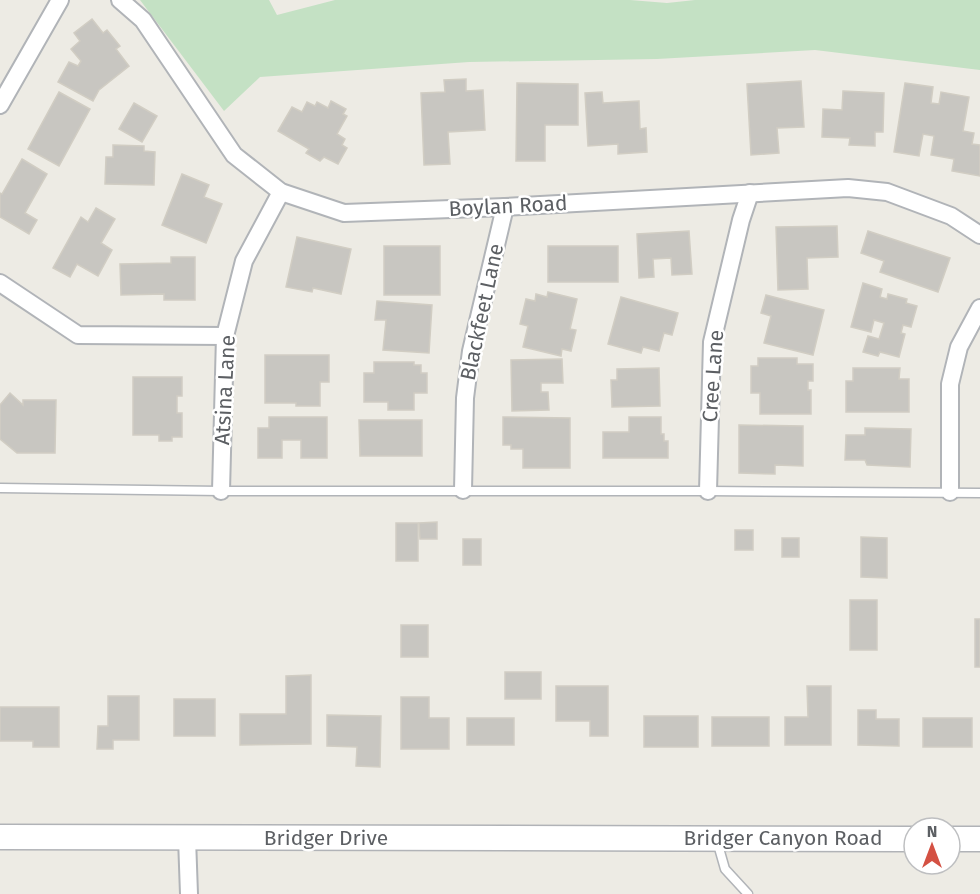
<svg xmlns="http://www.w3.org/2000/svg" width="980" height="894" font-family="'Fira Sans',sans-serif">
<style>
.green{fill:#c4e1c4}
.building{fill:#c8c6c1;stroke:#d1cdc3;stroke-width:1.5}
.lines{fill:none;stroke-linecap:round;stroke-linejoin:round}
.lane-casing{stroke:#b1b4b8;stroke-width:11}
.street-casing{stroke:#b1b4b8;stroke-width:20}
.secondary-casing{stroke:#b1b3b7;stroke-width:27}
.lane{stroke:#fff;stroke-width:8}
.street{stroke:#fff;stroke-width:16}
.secondary{stroke:#fff;stroke-width:24}
.labels{text-anchor:middle;dominant-baseline:central;stroke-width:5;stroke-linejoin:round;paint-order:stroke}
.street-label{font-size:21px;fill:#5c5f63;stroke:#fff}
</style>
<rect width="100%" height="100%" fill="#edebe4"/>
<!-- green -->
<path class="green" d="M140 0H269L277 15 335 0H630L667 3 695 0H980V70L815 50 657 59 469 62 260 77 224 111Z"/>
<!-- building -->
<g class="building">
<path d="M92 19 103 33 107 30 120 46 116 49 129 66 99 90 93 101 58 82 69 62 78 66 81 61 71 49 80 41 74 33Z"/>
<path d="M466 79V91L483 90 485 130 448 132 450 164 424 165 421 93 445 92 444 80Z"/>
<path d="M801 81 804 127 777 128 779 153 751 155 747 84Z"/>
<path d="M517 83 578 84V125H545V161H516Z"/>
<path d="M905 83 933 87 931 103 939 104 941 92 969 97 963 131 974 133 972 144 980 145V176L952 171 954 159 931 155 934 136 923 134 919 156 894 152Z"/>
<path d="M843 91 884 93 883 132H875V146L849 145 850 138 822 137 823 109 842 110Z"/>
<path d="M59 92 90 109 59 166 28 149Z"/>
<path d="M602 92 603 103 639 101 640 129 646 128 647 152 618 154V144L588 146 585 93Z"/>
<path d="M331 101 346 109 343 114 347 116 337 134 345 139 342 145 347 148 338 164 324 157 320 161 306 153 309 149 278 131 292 107 302 112 307 102 315 106 317 102 328 108Z"/>
<path d="M134 103 157 116 142 142 119 129Z"/>
<path d="M113 145 144 146V151L155 152 154 185 105 184 106 157H113Z"/>
<path d="M22 159 47 174 25 213 37 220 29 234 0 217V193L2 194Z"/>
<path d="M182 174 209 185 204 197 222 204 206 243 162 225Z"/>
<path d="M96 208 115 219 101 243 112 250 98 276 77 264 70 277 53 268 81 217 88 222Z"/>
<path d="M837 226 838 257 807 258 808 289 778 290 776 227Z"/>
<path d="M689 231 692 274 672 275 671 258 653 259 654 277 639 278 637 234Z"/>
<path d="M868 231 950 258 938 292 880 272 884 261 861 253Z"/>
<path d="M297 237 351 249 341 294 313 288 312 292 286 287Z"/>
<rect x="384" y="246" width="56" height="49"/>
<rect x="548" y="246" width="70" height="36"/>
<path d="M171 257H195V300H164V294L121 295 120 264 171 263Z"/>
<path d="M863 283 882 289 880 297 887 299 888 294 907 299 906 303 917 306 911 327 903 325 901 333 905 334 899 357 880 352 878 356 863 352 868 336 879 339 884 323 874 320 871 332 851 327Z"/>
<path d="M548 292 577 299 570 329 576 330 571 351 562 349 561 356 523 347 528 326 520 324 526 299 535 301 536 294 547 297Z"/>
<path d="M766 295 824 310 813 355 764 343 771 316 761 313Z"/>
<path d="M621 297 678 313 672 335 664 333 659 351 643 347 641 353 608 344Z"/>
<path d="M377 301 432 305 429 353 383 350 386 320H375Z"/>
<path d="M265 355H329V382H320V406H296V403H265Z"/>
<path d="M758 358H797V364H813V381H808V390H811V414H760V393H751V366H758Z"/>
<path d="M562 359 563 383H541V392H548L549 410 512 411 511 360Z"/>
<path d="M374 362H414V365H421V373H427V393H414V410H388V402H364V373H374Z"/>
<path d="M659 368 660 406 612 407 611 380H617V369Z"/>
<path d="M853 368H900L899 379H909V412H846V381H853Z"/>
<path d="M133 377H182V396H177V413H182V437H172V441H159V435H133Z"/>
<path d="M10 393 23 405V400H56L55 453H17L0 439V405Z"/>
<path d="M269 417H327V458H301V440H282V458H258V428H269Z"/>
<path d="M503 417 570 418V468H523V449H511V445H503Z"/>
<path d="M629 417H661V434H664V441H668V458H603V432H629Z"/>
<path d="M359 420H422V456H360Z"/>
<path d="M739 425 803 426V466L775 465V474L739 473Z"/>
<path d="M865 428 911 429 910 467 867 465 865 460H845L846 435H865Z"/>
<path d="M437 522V539H420L419 523Z"/>
<rect x="396" y="523" width="22" height="38"/>
<rect x="735" y="530" width="18" height="20"/>
<path d="M861 537 887 538V578L861 577Z"/>
<rect x="782" y="538" width="17" height="19"/>
<rect x="463" y="539" width="18" height="26"/>
<rect x="850" y="600" width="27" height="50"/>
<rect x="975" y="619" width="5" height="48"/>
<rect x="401" y="625" width="27" height="32"/>
<rect x="505" y="672" width="36" height="27"/>
<path d="M311 675V744L240 745V714H286V676Z"/>
<path d="M556 686H608V736H590V721H556Z"/>
<path d="M807 686H831V745H785V717H808Z"/>
<path d="M108 696H139V740H113V749H97L98 726H108Z"/>
<path d="M401 697H429V718H449V749H401Z"/>
<rect x="174" y="699" width="41" height="37"/>
<path d="M0 707H59V747H33V741H0Z"/>
<path d="M858 710H876V719H899V746L858 745Z"/>
<path d="M327 715 381 716 380 767 356 766 357 747 327 746Z"/>
<rect x="644" y="716" width="54" height="31"/>
<rect x="712" y="717" width="57" height="29"/>
<rect x="467" y="718" width="47" height="27"/>
<rect x="923" y="718" width="49" height="29"/>
</g>
<g class="lines">
<!-- lane casing -->
<g class="lane-casing">
<g id="lane">
<path d="M0 488 221 491H708L980 493"/>
<path d="M717 841 725 869 748 894"/>
</g>
</g>
<!-- street casing -->
<g class="street-casing">
<g id="street">
<path d="M120 0 143 20 234 155 281 192 344 213 505 207 848 188 887 192 951 216 980 235"/>
<path d="M0 105 60 0"/>
<path d="M0 283 78 335 225 336"/>
<path d="M463 490 465 398 471 351 505 207"/>
<path d="M221 491 225 336 244 261 281 192"/>
<path d="M708 491 712 342 741 220 750 193"/>
<path d="M950 492V384L959 347 980 308"/>
<path d="M187 838 189 894"/>
</g>
</g>
<!-- secondary casing -->
<g class="secondary-casing">
<g id="secondary">
<path d="M0 837 914 839"/>
<path d="M950 839H980"/>
</g>
</g>
<!-- lane -->
<use href="#lane" class="lane"/>
<!-- street -->
<use href="#street" class="street"/>
<!-- secondary -->
<use href="#secondary" class="secondary"/>
</g>
<g class="labels">
<!-- street labels -->
<g class="street-label">
<text transform="translate(508 206) rotate(-3)">Boylan Road</text>
<text transform="translate(482 312) rotate(-78)">Blackfeet Lane</text>
<text transform="translate(713 376) rotate(-86)">Cree Lane</text>
<text transform="translate(225 390) rotate(-87)">Atsina Lane</text>
<text x="326" y="838">Bridger Drive</text>
<text x="783" y="838">Bridger Canyon Road</text>
</g>
</g>
<!-- north arrow -->
<g transform="translate(932 846)"><circle r="28" fill="#ffffff" stroke="#bebfc1" stroke-width="1.5"/>
<path d="M0-4.5L10 22L0 15L-10 22Z" fill="#d45143"/>
<text y="-9" font-size="16" font-weight="bold" text-anchor="middle" fill="#5c5f63">N</text>
</g>
</svg>
